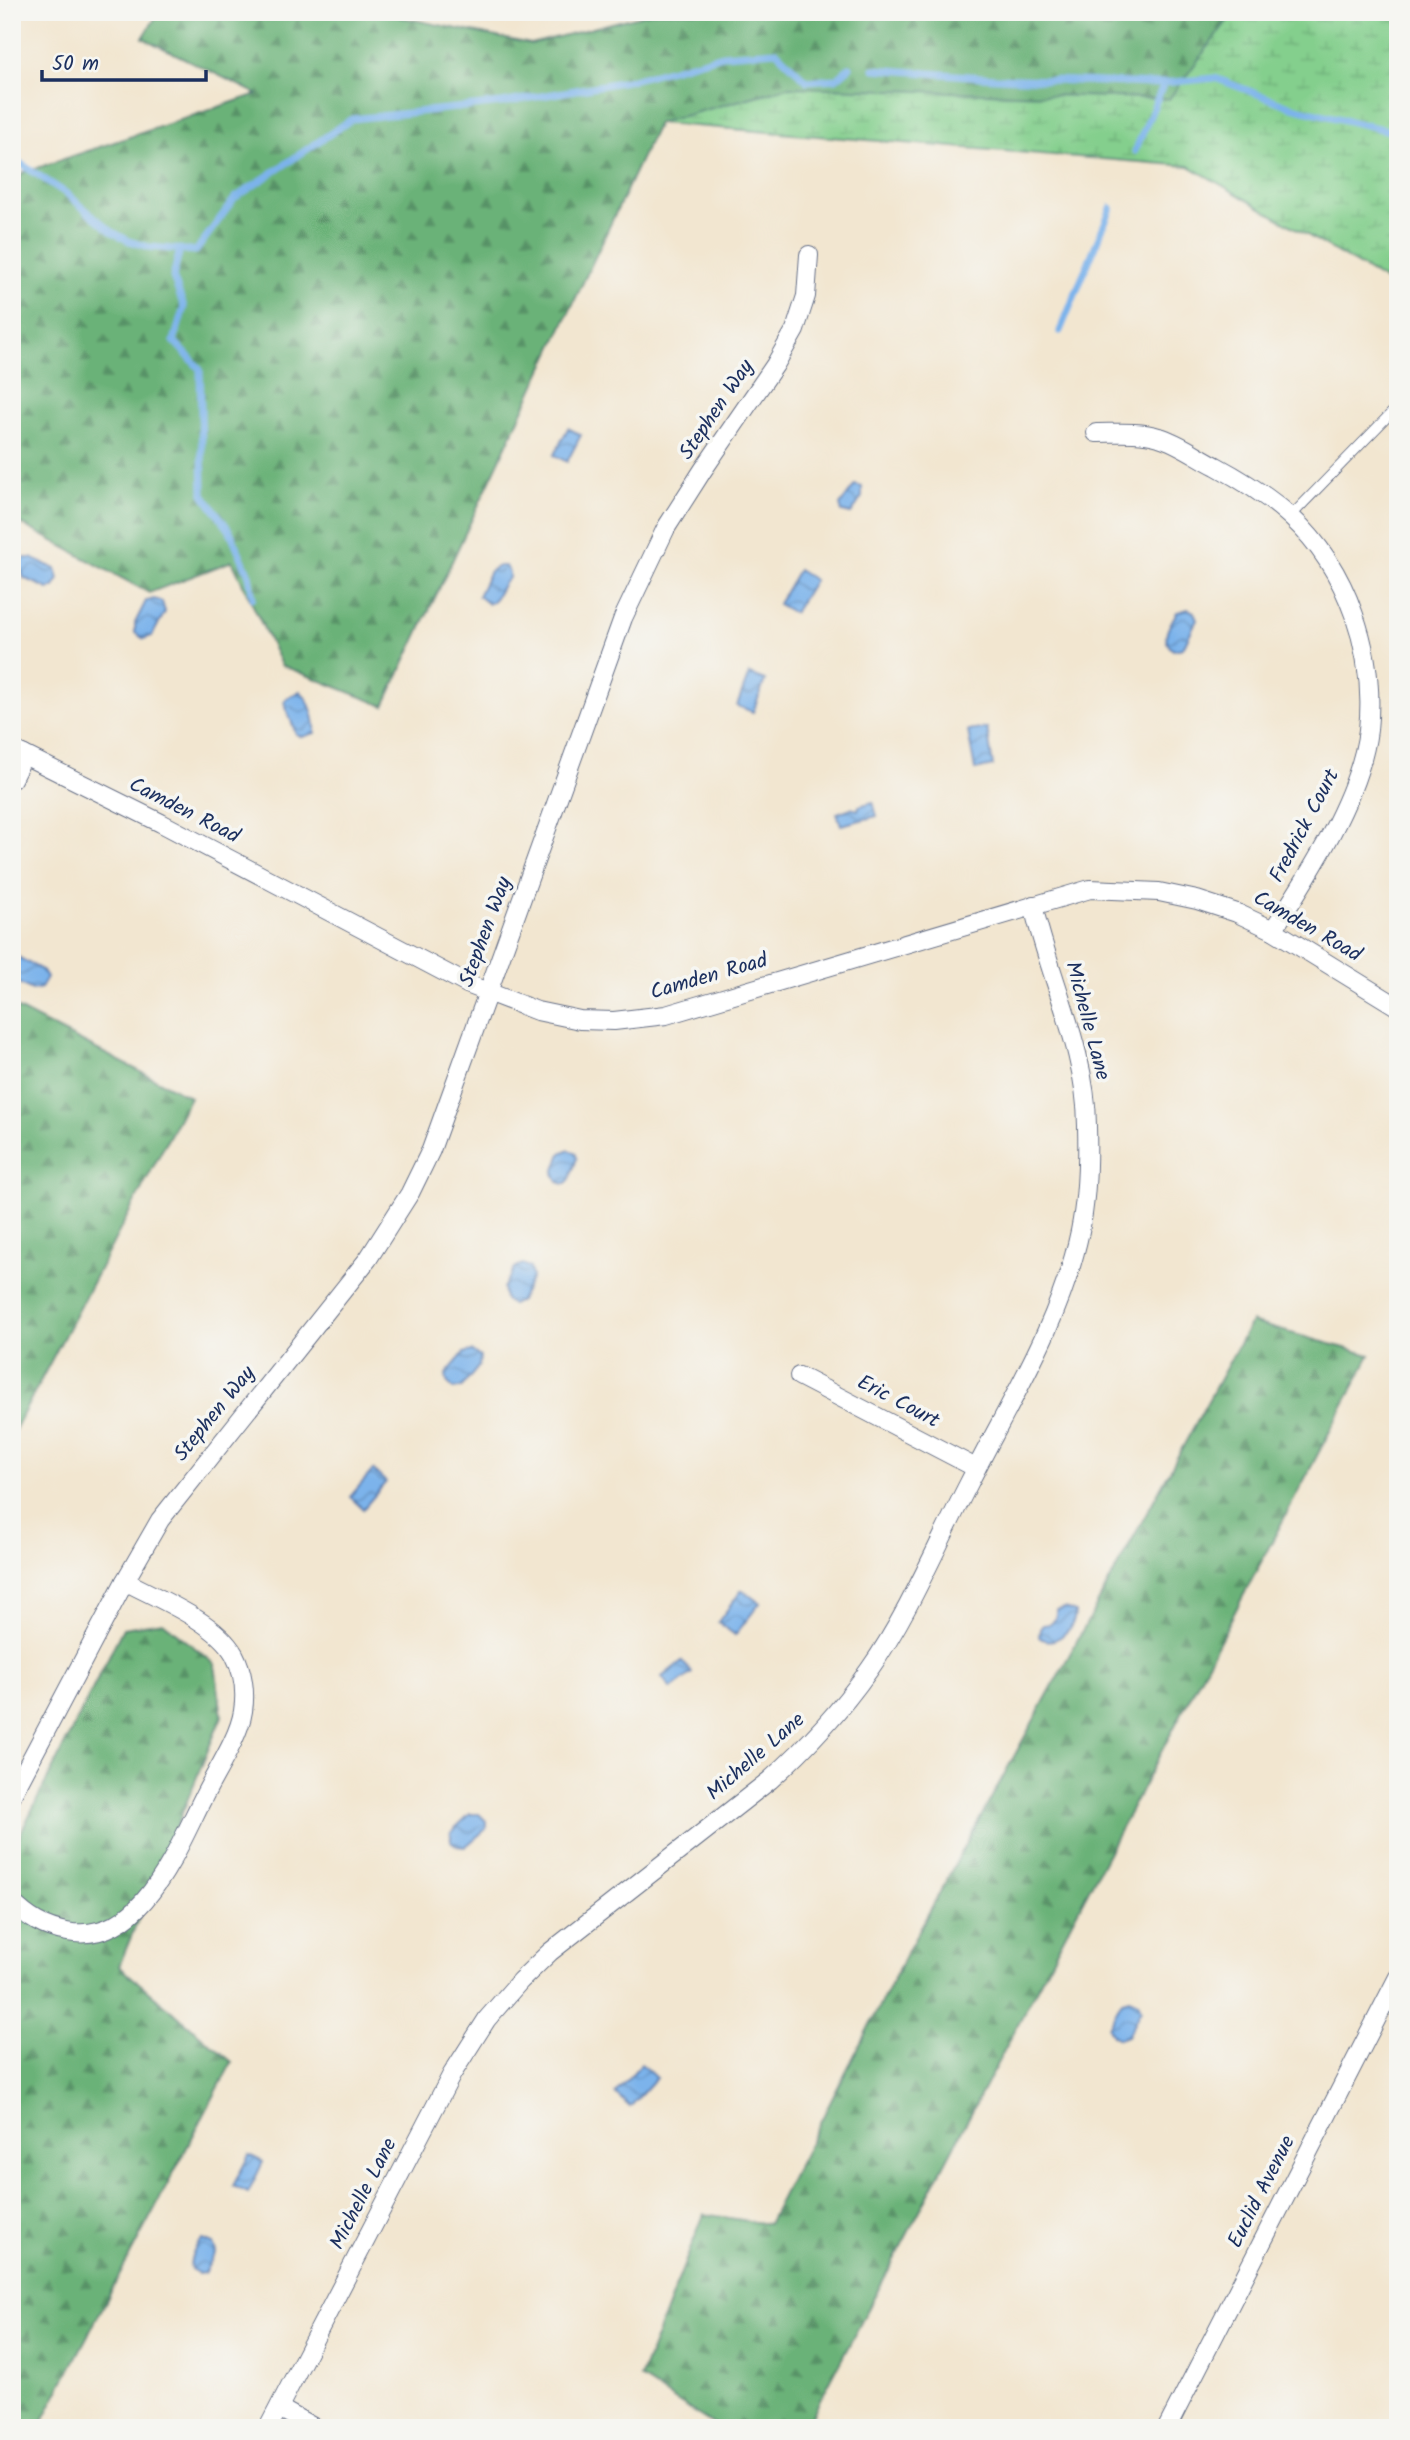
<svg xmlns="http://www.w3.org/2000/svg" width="1410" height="2440" font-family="Kalam,sans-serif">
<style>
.forest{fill:url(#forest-firs);stroke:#43706b;stroke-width:2}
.wetland{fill:url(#wetland-marsh);stroke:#507f76;stroke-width:2}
.water{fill:url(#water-waves);stroke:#4c71a4;stroke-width:2}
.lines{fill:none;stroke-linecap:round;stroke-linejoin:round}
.stream{stroke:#7cb3eb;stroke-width:7}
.lane-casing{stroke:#666f86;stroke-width:11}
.street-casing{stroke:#666f86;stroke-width:20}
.lane{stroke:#fff;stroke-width:9}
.street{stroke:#fff;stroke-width:18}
.labels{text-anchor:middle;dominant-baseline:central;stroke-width:7;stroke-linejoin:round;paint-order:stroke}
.street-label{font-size:21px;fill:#1b2f5e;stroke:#f6f6f2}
</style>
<defs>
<pattern id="forest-firs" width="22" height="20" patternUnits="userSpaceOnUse" patternTransform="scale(1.75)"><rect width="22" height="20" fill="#6bb278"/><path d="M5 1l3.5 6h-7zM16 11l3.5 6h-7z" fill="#579166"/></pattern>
<pattern id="wetland-marsh" width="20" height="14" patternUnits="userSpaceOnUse" patternTransform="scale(1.75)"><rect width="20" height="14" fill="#84cf8d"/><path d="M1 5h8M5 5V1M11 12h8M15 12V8" fill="none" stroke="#71b27c"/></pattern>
<pattern id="water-waves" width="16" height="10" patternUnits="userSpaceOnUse" patternTransform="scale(1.75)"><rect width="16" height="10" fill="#7cb3eb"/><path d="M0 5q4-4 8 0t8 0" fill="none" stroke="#6592c2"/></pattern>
</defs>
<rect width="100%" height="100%" fill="#f6f6f2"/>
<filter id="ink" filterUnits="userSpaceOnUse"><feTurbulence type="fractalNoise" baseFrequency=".0143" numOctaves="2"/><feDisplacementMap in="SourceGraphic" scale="14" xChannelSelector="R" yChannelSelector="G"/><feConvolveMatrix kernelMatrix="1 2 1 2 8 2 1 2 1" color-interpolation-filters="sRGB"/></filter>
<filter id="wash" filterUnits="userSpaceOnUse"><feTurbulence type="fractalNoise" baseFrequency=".00686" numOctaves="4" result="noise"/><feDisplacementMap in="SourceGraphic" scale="28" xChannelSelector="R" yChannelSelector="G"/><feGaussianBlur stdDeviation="1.57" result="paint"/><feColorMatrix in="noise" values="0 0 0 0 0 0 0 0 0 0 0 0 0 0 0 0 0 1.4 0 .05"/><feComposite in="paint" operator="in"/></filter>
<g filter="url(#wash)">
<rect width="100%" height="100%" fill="#f2e6d0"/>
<!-- forest -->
<g class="forest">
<path d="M159 12H376L531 44 654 12H1234L1169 99 789 87 658 123 384 706 281 665 232 561 149 593 12 519V194L22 173 257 94 143 38Z"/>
<path d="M12 1006 190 1097 12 1435Z"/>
<path d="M1251 1322 1370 1355 807 2425 810 2428H719L640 2378 704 2214 768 2224 904 1958Z"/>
<path d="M163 1622 215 1664 222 1716 119 1966 232 2062 39 2428H12V1850L123 1628Z"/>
</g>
<!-- wetland -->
<path class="wetland" d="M1234 12H1398V288L1189 166 658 123 789 87 1169 99Z"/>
<!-- water -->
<g class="water">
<path d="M568 428 581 435 567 462 554 455Z"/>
<path d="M855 485 862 487V497L851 514 842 512 840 505Z"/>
<path d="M23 558H31L56 569 59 579 54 587 48 589 24 578 19 566Z"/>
<path d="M499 566H506L509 572V578C499 586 500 598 488 604L478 596 490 571Z"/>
<path d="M798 570 814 580 794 613 778 604Z"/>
<path d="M154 599 162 602 165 612 152 636 144 639 135 633V623L146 601Z"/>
<path d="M1188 609 1194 612 1197 619 1183 648 1173 650C1159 638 1170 625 1177 612Z"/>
<path d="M749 674 765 680 753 712 737 706Z"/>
<path d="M300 691C310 700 316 720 315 733L302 737 296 734 284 702 287 698Z"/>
<path d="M987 728 993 766 975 770 968 731Z"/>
<path d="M873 802 877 816 841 825 837 813 851 808 858 810 859 806Z"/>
<path d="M12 954 42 970 47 978 41 988 32 990 12 980Z"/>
<path d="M568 1150 575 1152 577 1158 569 1181 564 1184 558 1182 554 1173 561 1153Z"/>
<path d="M523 1264 530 1268 532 1277 520 1301 512 1305 505 1300 503 1288 516 1267Z"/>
<path d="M472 1351 480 1357 479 1366 462 1387 454 1389 447 1382 446 1374 464 1353Z"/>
<path d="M373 1470 386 1482 363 1509 350 1497Z"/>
<path d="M742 1590 760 1603 735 1635 718 1622Z"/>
<path d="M1065 1608 1075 1612C1076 1628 1054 1649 1039 1637L1040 1629 1043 1625 1050 1624 1056 1617V1610Z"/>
<path d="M682 1661 692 1673 671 1689 662 1677Z"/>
<path d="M470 1814H479L486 1821V1829L465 1847 457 1846 451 1841V1832Z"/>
<path d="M1129 1998 1138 2002 1141 2009 1127 2036 1119 2039 1112 2035 1108 2027 1122 2000Z"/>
<path d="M641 2064 656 2078 630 2107 615 2093Z"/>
<path d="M249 2155 263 2162 248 2193 233 2186Z"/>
<path d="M203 2240 213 2244 216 2252 204 2273 198 2274 191 2270C189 2260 193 2247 203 2240Z"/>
</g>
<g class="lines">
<!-- stream -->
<g class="stream">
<path d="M874 69 996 78 1154 84 1215 78 1292 107 1398 133"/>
<path d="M1135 151 1164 83"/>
<path d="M12 158 67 194 111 231 129 241 149 247 196 251 235 198 352 119 502 103 632 80 723 55 776 51 807 81 836 79 850 67"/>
<path d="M180 249 173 277 184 307 174 341 200 369 203 494 230 531 249 575 253 598"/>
<path d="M1060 331 1111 208"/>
</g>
</g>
</g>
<g filter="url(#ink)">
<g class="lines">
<!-- lane casing -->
<g class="lane-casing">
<path id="lane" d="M1291 516 1398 406"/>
</g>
<!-- street casing -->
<g class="street-casing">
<g id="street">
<path d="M1096 433C1117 433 1139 431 1159 437 1178 442 1198 457 1216 466 1242 480 1269 497 1291 517 1348 569 1376 654 1368 730 1360 796 1309 875 1273 930"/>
<path d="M12 749 161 823 467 984 537 1011 580 1020 614 1021 666 1015 1090 889 1159 892 1197 900 1237 913 1273 930 1398 1007"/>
<path d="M12 779 24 755"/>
<path d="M799 1376 976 1468"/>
<path d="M12 1795 125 1581 160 1520 368 1259 410 1193 431 1150 623 618 666 528 703 470 775 365 795 330 806 296 809 255"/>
<path d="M12 1902C28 1918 44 1928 67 1932 141 1946 176 1851 203 1798 215 1773 239 1738 243 1711 246 1692 243 1671 234 1654 215 1621 158 1599 125 1581"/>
<path d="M279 2408 315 2428"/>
<path d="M268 2428 452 2074 487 2019 520 1981 550 1952 770 1780C808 1746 840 1711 869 1670 908 1615 938 1543 969 1483 1010 1401 1061 1322 1080 1231 1087 1197 1088 1161 1087 1126 1087 1052 1049 977 1033 905"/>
<path d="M1167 2428 1398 1977"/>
</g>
</g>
<!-- lane -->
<use href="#lane" class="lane"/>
<!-- street -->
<use href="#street" class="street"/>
</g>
</g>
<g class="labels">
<!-- street labels -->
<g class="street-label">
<text transform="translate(717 410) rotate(-56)">Stephen Way</text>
<text transform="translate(184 811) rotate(27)">Camden Road</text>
<text transform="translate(1305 826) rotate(-62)">Fredrick Court</text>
<text transform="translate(1307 927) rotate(30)">Camden Road</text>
<text transform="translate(486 932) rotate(-70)">Stephen Way</text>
<text transform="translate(709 977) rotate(-16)">Camden Road</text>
<text transform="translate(1087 1021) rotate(75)">Michelle Lane</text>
<text transform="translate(898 1402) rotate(28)">Eric Court</text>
<text transform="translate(215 1414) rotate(-51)">Stephen Way</text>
<text transform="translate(756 1757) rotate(-41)">Michelle Lane</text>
<text transform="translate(1262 2192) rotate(-63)">Euclid Avenue</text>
<text transform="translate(364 2194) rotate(-63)">Michelle Lane</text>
</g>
</g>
<!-- margin -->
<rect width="1410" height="2440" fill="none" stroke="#f6f6f2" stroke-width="42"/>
<!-- scale -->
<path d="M42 70v10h164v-10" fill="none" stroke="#1b2f5e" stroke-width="3.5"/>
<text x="52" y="70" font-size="21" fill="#1b2f5e" stroke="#f6f6f2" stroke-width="5" paint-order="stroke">50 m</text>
</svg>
